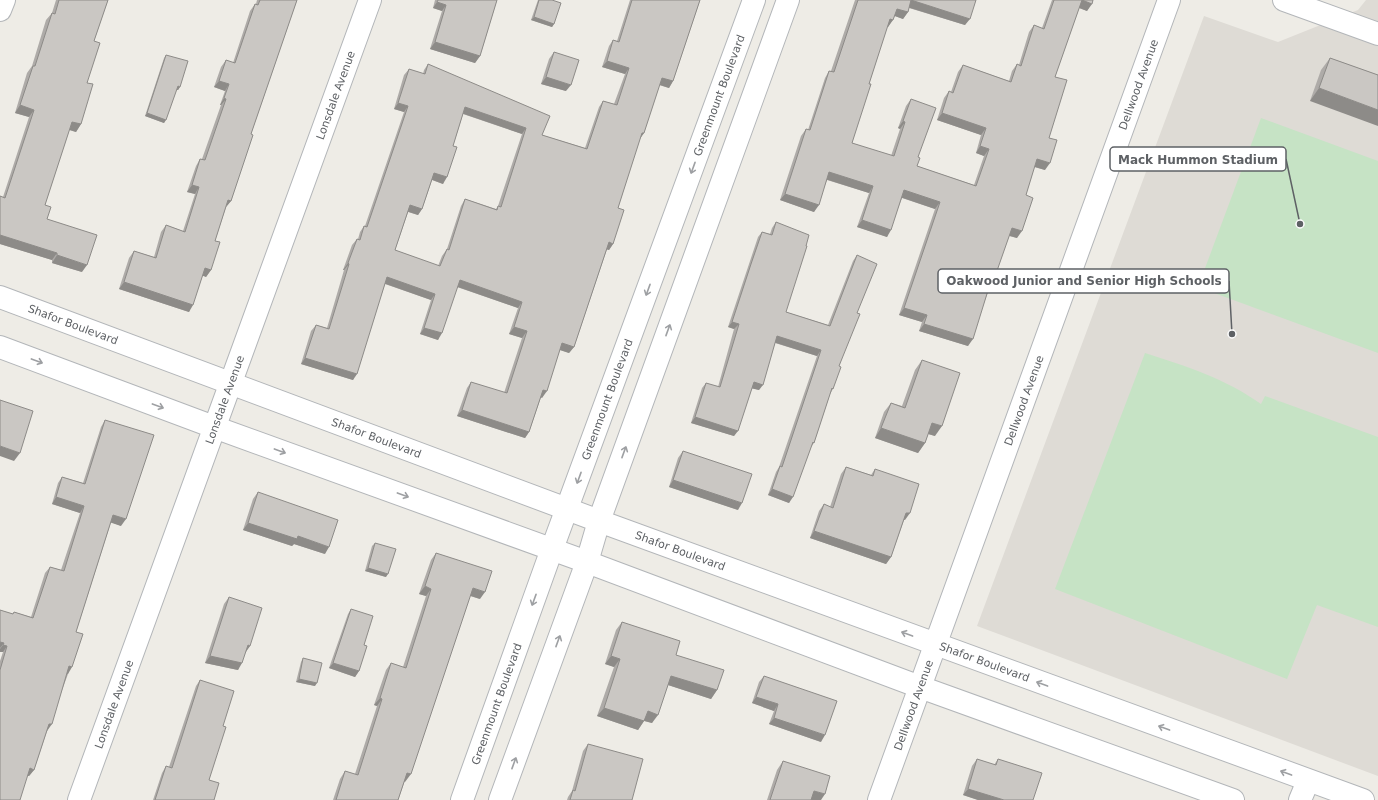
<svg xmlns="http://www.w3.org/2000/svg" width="1378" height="800" font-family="'DejaVu Sans',sans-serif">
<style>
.education{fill:#dedbd5}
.green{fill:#c6e3c5}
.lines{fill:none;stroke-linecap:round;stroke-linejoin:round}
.minor-casing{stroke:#b3b6b9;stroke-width:24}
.minor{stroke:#fff;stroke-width:22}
.wall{fill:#aeaba8;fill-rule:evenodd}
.shaded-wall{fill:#8d8b88}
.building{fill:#cac7c3;stroke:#8d8b88;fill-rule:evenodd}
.oneway{stroke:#9ea0a3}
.labels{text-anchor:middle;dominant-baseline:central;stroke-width:4;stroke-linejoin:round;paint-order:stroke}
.street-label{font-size:11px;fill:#5e6165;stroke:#fff}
.leader{fill:none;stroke:#5e6165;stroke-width:1.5}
.callout-dot{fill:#5e6165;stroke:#fff;stroke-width:1.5}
.callout{fill:#fff;stroke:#5e6165;stroke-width:1.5}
.callout-label{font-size:12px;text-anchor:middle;font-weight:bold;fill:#5e6165}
</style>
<rect width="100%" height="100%" fill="#eeece6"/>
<!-- education -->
<path class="education" d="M1366 0H1378V776L977 626 1204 16 1278 42 1358 10Z"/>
<!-- green -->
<g class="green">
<path d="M1261 118 1378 161V353L1198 287Z"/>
<path d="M1145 353C1186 366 1226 379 1261 404L1265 396 1378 437V627L1317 605 1287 679 1055 589Z"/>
</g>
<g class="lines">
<!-- minor casing -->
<g class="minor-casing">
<g id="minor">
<path d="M1284 0 1378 34"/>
<path d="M0 10 4 0"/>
<path id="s1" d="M0 297 599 521 1363 800"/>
<path d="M0 347 214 427 587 562 920 687 1233 800"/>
<path id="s2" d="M79 800 370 0"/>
<path id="s3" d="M462 800 552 549 754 0"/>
<path d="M500 800 587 562 599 521 788 0"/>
<path id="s4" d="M879 800 1169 0"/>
<path d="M1300 800 1308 781"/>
</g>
</g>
<!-- minor -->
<use href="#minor" class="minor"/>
</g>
<!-- wall -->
<g class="wall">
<path d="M56 0H108L94 41 87 83 81 124 76 132 69 130 45 205 47 219 82 272 52 263V260L0 244V196L3 197 29 117 15 113 27 73 32 66 46 20 52 13Z"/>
<path d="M257 0H297L251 134 231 201 226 207 215 241 211 270 206 277 203 275 189 312 119 289 129 258 134 251 154 257 161 232 166 225 183 231 195 194 187 192 196 166 200 159H202L221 105H220L225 91 214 87 221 67 226 60 233 63 250 11 255 4H256Z"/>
<path d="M435 0H497L480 56 475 63 430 49 442 11 433 8Z"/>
<path d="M538 0H552L554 24 552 27 531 20Z"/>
<path d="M630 0H700L673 81 669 88 659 85 644 133 639 140 618 208 613 244 609 250 607 249 574 347 569 353 560 350 542 398 541 397 529 432 525 438 457 416 467 388 471 382 504 393 522 338 509 334 518 308 457 287 438 340 420 334 431 300 385 284 353 380 301 364 311 331 316 325 327 328 344 270H343L352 245 357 239H358L360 232 364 226H365L404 112 394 109 404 75 409 69 423 74 424 70 428 64 542 135 585 148 599 107 603 101 614 104 625 74 602 67 609 46 613 40 617 41ZM463 114 522 134 498 206 496 209 465 199 461 206 447 249 442 256 438 266 395 250 408 212 418 215 422 209 432 180 443 184 453 146Z"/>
<path d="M855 0H976L965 25 909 8 908 12 903 19 895 16 888 27H887L869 84 852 143 891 156 900 129 898 128 906 106 911 99 918 157 917 166 974 185 984 156 976 153 981 135 937 120 944 98 949 91 951 92 958 72 963 65 1009 81 1012 71 1017 64 1019 65 1029 32 1034 25 1042 28 1052 0H1093L1087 11 1079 8 1055 77 1049 138 1045 170 1034 167 1026 195 1017 238 1009 236 988 292 968 346 919 331 922 322 899 315 935 209 902 198 887 237 857 227 869 193 827 180 814 212 780 200 801 136 806 129 808 130 825 78 829 71H831Z"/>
<path d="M554 52 566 91 541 84 549 59Z"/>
<path d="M166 55 180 87 178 90H176L164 123 145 116 164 58Z"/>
<path d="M1330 58 1378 75 1310 101 1321 70Z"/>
<path d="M776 222 786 312 828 325 853 261 857 255V313L839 366 833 389 830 394 814 443 811 447 789 503 768 495 776 472 779 467 817 356 775 343 759 390 752 388 734 436 691 423 702 388 706 383 718 387 734 329 728 327 758 237 762 232 770 234 772 228Z"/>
<path d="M922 360 935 436 928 434 925 443 918 453 875 438 884 412 891 403 902 406 915 370Z"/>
<path d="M105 420 121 526 111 522 76 632 68 674 47 731 34 770 29 776H27L0 800V661L3 652H0V610L13 614 14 612 31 617 45 573 50 567 61 570 80 513 52 504 58 483 62 477 83 483 101 427Z"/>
<path d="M683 451 738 510 669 487 678 458Z"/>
<path d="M846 467 871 475 875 469 905 520H904L891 557 886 564 810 538 819 511 824 504 830 507 841 474Z"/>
<path d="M258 492 325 554 294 544 292 546 243 530 253 499Z"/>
<path d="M375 543 386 577 365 571 372 546Z"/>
<path d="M436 553 480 599 470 596 398 800H333L340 779 345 771 355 774 377 706 374 705 386 670 391 663 403 667 426 596 419 594 431 560Z"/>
<path d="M229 597 250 646 245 653 238 670 205 663 224 604Z"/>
<path d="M351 609 364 645 359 671 355 677 329 668 348 614Z"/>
<path d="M622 622 676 655 717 690 711 699 668 685 652 723 644 721 638 730 597 716 614 667 605 664 616 630Z"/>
<path d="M303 658 315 686 296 682 301 662Z"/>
<path d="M764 676 821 742 769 724 774 711 752 703 759 682Z"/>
<path d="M200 680 223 726 209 780 214 800H153L162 773 166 766 169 767 196 686Z"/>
<path d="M588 744 632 800H567L568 797 572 791 583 751Z"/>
<path d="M977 759 994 765 998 759 1033 800H978L963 795 972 766Z"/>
<path d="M783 761 821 800H767L777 770Z"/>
</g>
<!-- shaded-wall -->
<g class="shaded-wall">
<path d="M911 0 970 19 965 25 907 7Z"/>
<path d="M1082 0 1092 4 1087 11 1077 7Z"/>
<path d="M437 2 446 5 442 11 433 8Z"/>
<path d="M897 9 908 12 903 19 892 15Z"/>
<path d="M534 17 554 24 552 27 531 20Z"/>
<path d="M890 19 893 20 888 27 885 26Z"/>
<path d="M435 42 480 56 475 63 430 49Z"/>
<path d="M607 61 629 68 625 74 602 67Z"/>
<path d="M546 77 571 85 566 91 541 84Z"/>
<path d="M662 78 673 81 669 88 657 84Z"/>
<path d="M219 81 229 84 225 91 214 87Z"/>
<path d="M178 86 180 87 178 90 175 89Z"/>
<path d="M1319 88 1378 110V126L1310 101Z"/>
<path d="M224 98 226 99 221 105H220Z"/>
<path d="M398 103 408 106 404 112 394 109Z"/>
<path d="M20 105 34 110 29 117 15 113Z"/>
<path d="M465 107 526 128 522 134 461 113Z"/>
<path d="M147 113 166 120 164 123 145 116Z"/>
<path d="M942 113 986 128 981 135 937 120Z"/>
<path d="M903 121 905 122 900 129 898 128Z"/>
<path d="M72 122 81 124 76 132 67 129Z"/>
<path d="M642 133H644L639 140Z"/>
<path d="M980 146 989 149 984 156 976 153Z"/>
<path d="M1037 159 1050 163 1045 170 1032 166Z"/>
<path d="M829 172 873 186 869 193 825 179Z"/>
<path d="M434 173 447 177 443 184 430 179Z"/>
<path d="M192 185 199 187 195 194 187 192Z"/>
<path d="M904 190 940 202 935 209 900 197Z"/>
<path d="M785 194 819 205 814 212 780 200Z"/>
<path d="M228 200 231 201 226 207Z"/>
<path d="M410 205 422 209 418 215 406 211Z"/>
<path d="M862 220 891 230 887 237 857 227Z"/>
<path d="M1012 228 1022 231 1017 238 1007 235Z"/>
<path d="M0 235 57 253 52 260 0 244Z"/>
<path d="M609 242 613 244 609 250 605 249Z"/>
<path d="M57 255 87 265 82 272 52 263Z"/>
<path d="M348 263 349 264 344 270H343Z"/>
<path d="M205 268 211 270 206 277 201 275Z"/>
<path d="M387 277 435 294 431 300 383 283Z"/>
<path d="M460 280 522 302 518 308 455 286Z"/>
<path d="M124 282 193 305 189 312 119 289Z"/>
<path d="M990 284 992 285 987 292Z"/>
<path d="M904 308 927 315 922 322 899 315Z"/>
<path d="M732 322 739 324 734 329 728 327Z"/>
<path d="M924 324 973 339 968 346 919 331Z"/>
<path d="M514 327 527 331 522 338 509 334Z"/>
<path d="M424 328 442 333 438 340 420 334Z"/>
<path d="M777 336 821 350 817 356 773 342Z"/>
<path d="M562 343 574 347 569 353 557 349Z"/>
<path d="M305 358 357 374 353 380 301 364Z"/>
<path d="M754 382 763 385 759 390 750 388Z"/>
<path d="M543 390 547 391 542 398 539 396Z"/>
<path d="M462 410 529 432 525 438 457 416Z"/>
<path d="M695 417 738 431 734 436 691 423Z"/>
<path d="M932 423 942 426 935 436 925 433Z"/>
<path d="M881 428 925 443 918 453 875 438Z"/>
<path d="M0 446 20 453 14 461 0 456Z"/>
<path d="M673 480 742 503 738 510 669 487Z"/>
<path d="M772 489 793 497 789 503 768 495Z"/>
<path d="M56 497 84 506 80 513 52 504Z"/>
<path d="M906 513H910L905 520 902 519Z"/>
<path d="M113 515 126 519 121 526 109 522Z"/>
<path d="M248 523 298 536 329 547 325 554 294 544 292 546 243 530Z"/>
<path d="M814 531 891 557 886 564 810 538Z"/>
<path d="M368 568 388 574 386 577 365 571Z"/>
<path d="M425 586 431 589 426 596 419 594Z"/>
<path d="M473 588 485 592 480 599 468 595Z"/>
<path d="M0 642 4 643 0 648Z"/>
<path d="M3 645 7 646 3 652H0V649Z"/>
<path d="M248 645 250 646 245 653Z"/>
<path d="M210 656 242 663 238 670 205 663Z"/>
<path d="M611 656 620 659 614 667 605 664Z"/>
<path d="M333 663 359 671 355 677 329 668Z"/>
<path d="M69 666 72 667 68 674 65 673Z"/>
<path d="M671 676 717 690 711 699 665 684Z"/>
<path d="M299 679 317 683 315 686 296 682Z"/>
<path d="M756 697 778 704 774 711 752 703Z"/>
<path d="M380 698 382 699 377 706 374 705Z"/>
<path d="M604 708 644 721 638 730 597 716Z"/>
<path d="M648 711 658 715 652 723 641 720Z"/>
<path d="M774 718 825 735 821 742 769 724Z"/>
<path d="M49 724H52L47 731 44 730Z"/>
<path d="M30 768 34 770 29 776 25 775Z"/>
<path d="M407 773 411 774 405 782 402 781Z"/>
<path d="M968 789 1004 800H978L963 795Z"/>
<path d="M814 791 825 794 821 800H809Z"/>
</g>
<!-- building -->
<g class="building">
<path d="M59 0H108L94 41 100 43 87 83 93 84 81 124 72 122 45 205 51 207 47 219 97 235 87 265 57 255V253L0 235V196L5 198 34 110 20 105 33 66H35L52 13 55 14Z"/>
<path d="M260 0H297L251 134 253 135 231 201 228 200 215 241 220 242 211 270 205 268 193 305 124 282 134 251 156 258 166 225 185 232 199 187 192 185 200 159 205 160 226 99 224 98 229 84 219 81 226 60 235 63 255 4 258 5Z"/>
<path d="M438 0H497L480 56 435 42 446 5 437 2Z"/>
<path d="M539 0H552L561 3 554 24 534 17Z"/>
<path d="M632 0H700L673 81 662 78 644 133H642L618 208 624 210 613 244 609 242 574 347 562 343 547 391 543 390 529 432 462 410 471 382 507 393 527 331 514 327 522 302 460 280 442 333 424 328 435 294 387 277 357 374 305 358 316 325 329 329 349 264 348 263 357 239 360 240 364 226 367 227 408 106 398 103 409 69 425 74 428 64 550 116 542 135 587 149 603 101 617 105 629 68 607 61 613 40 619 42ZM465 107 526 128 501 207 498 206 497 210 465 199 449 250 447 249 440 266 395 250 410 205 422 209 434 173 447 177 457 147 453 146Z"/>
<path d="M858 0H976L970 19 911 0 908 12 897 9 893 20 890 19 869 84H871L852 143 894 156 905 122 903 121 911 99 936 108 918 157 920 158 917 166 976 186 989 149 980 146 986 128 942 113 949 91 953 93 963 65 1011 82 1017 64 1021 66 1034 25 1044 29 1054 0H1093L1092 4 1082 0 1055 77 1067 80 1049 138 1057 140 1050 163 1037 159 1026 195 1033 198 1022 231 1012 228 992 285 990 284 973 339 924 324 927 315 904 308 940 202 904 190 891 230 862 220 873 186 829 172 819 205 785 194 806 129 810 130 829 71 834 72Z"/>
<path d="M554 52 579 60 571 85 546 77Z"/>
<path d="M166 55 188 61 180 87 178 86 166 120 147 113Z"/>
<path d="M1330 58 1378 75V110L1319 88Z"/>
<path d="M776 222 809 235 806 246H807L786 312 830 326 857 255 877 264 857 313 860 314 839 366 841 367 833 389 832 388 814 443 813 442 793 497 772 489 780 466 782 467 821 350 777 336 763 385 754 382 738 431 695 417 706 383 720 387 739 324 732 322 751 264 762 232 772 235Z"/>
<path d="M922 360 960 373 942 426 932 423 925 443 881 428 891 403 905 408Z"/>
<path d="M0 400 33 411 20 453 0 446Z"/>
<path d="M105 420 154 435 126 519 113 515 76 632 83 634 72 667 69 666 52 724H49L34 770 30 768 20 800H0V670L7 646 3 645 4 643 0 642V610L13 614 14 612 33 618 50 567 64 571 84 506 56 497 62 477 85 484Z"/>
<path d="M683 451 752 474 742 503 673 480Z"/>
<path d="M846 467 873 476 875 469 919 484 910 513H906L891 557 814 531 824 504 833 508Z"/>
<path d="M258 492 338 520 329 547 298 536 297 539 248 523Z"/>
<path d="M375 543 396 549 388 574 368 568Z"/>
<path d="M436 553 492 571 485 592 473 588 411 774 407 773 398 800H336L345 771 358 775 382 699 380 698 391 663 406 668 431 589 425 586Z"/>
<path d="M229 597 262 608 250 646 248 645 242 663 210 656Z"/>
<path d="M351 609 373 616 364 645 367 646 359 671 333 663Z"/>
<path d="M622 622 680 641 676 655 724 670 717 690 671 676 658 715 648 711 644 721 604 708 620 659 611 656Z"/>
<path d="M303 658 322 663 317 683 299 679Z"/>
<path d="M764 676 837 701 825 735 774 718 778 704 756 697Z"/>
<path d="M200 680 234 691 223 726 226 727 209 780 219 783 214 800H155L166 766 172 768Z"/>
<path d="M588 744 643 759 632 800H570L573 790 575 791Z"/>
<path d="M977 759 996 765 998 759 1042 773 1033 800H1004L968 789Z"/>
<path d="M783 761 830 776 825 794 814 791 811 800H770Z"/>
</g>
<!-- one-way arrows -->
<defs><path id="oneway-shaft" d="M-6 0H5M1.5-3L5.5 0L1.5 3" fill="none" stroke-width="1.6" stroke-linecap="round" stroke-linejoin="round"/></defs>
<g class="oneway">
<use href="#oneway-shaft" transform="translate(693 168) rotate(110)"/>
<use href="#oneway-shaft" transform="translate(648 290) rotate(110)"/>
<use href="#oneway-shaft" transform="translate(668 330) rotate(-70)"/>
<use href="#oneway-shaft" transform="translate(37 361) rotate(20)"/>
<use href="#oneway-shaft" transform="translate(158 406) rotate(20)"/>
<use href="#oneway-shaft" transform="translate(280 451) rotate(20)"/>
<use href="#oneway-shaft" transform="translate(624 452) rotate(-70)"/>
<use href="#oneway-shaft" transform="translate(579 478) rotate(110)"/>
<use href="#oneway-shaft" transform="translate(403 495) rotate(20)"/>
<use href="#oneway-shaft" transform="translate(534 600) rotate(110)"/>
<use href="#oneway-shaft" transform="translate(907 634) rotate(-160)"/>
<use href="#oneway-shaft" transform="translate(558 641) rotate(-70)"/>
<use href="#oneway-shaft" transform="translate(1042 684) rotate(-160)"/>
<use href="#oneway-shaft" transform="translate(1164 728) rotate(-160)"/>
<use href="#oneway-shaft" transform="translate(514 763) rotate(-70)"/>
<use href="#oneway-shaft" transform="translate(1286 773) rotate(-160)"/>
</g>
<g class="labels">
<!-- street labels -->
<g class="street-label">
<text stroke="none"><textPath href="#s4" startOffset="761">Dellwood Avenue</textPath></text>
<text stroke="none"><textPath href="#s2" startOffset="750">Lonsdale Avenue</textPath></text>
<text stroke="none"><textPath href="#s3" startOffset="750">Greenmount Boulevard</textPath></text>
<text stroke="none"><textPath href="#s1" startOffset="78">Shafor Boulevard</textPath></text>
<text stroke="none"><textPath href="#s2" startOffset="426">Lonsdale Avenue</textPath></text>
<text stroke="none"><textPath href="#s3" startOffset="426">Greenmount Boulevard</textPath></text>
<text stroke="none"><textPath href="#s4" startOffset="425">Dellwood Avenue</textPath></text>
<text stroke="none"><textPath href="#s1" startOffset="402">Shafor Boulevard</textPath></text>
<text stroke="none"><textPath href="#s1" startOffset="726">Shafor Boulevard</textPath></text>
<text stroke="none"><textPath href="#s1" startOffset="1050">Shafor Boulevard</textPath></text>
<text stroke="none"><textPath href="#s2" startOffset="102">Lonsdale Avenue</textPath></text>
<text stroke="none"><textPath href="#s3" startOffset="102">Greenmount Boulevard</textPath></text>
<text stroke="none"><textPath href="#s4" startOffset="101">Dellwood Avenue</textPath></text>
</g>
</g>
<!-- callouts -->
<path class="leader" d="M1300 224L1286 159M1232 334L1229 281"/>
<g class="callout-dot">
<circle cx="1300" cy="224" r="4"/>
<circle cx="1232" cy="334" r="4"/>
</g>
<g class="callout">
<rect x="1110" y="147" width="176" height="24" rx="4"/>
<rect x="938" y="269" width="291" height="24" rx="4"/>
</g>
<g class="callout-label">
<text x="1198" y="164">Mack Hummon Stadium</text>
<text x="1084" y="285">Oakwood Junior and Senior High Schools</text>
</g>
</svg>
